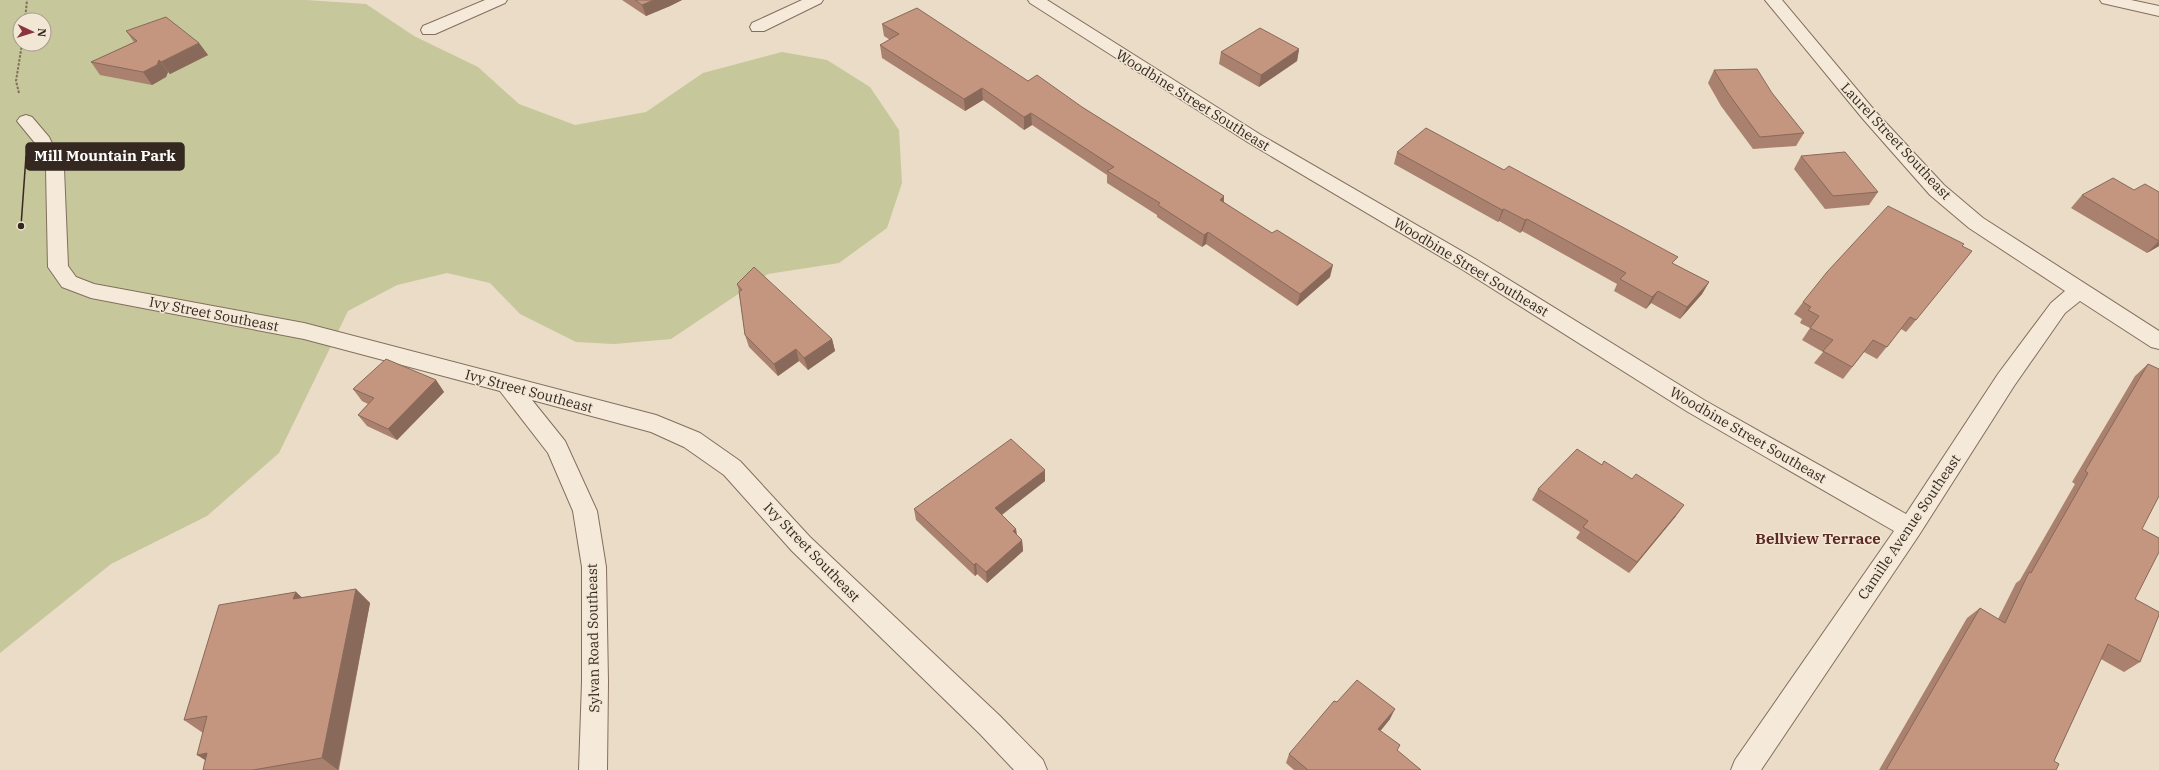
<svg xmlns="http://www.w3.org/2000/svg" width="2159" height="770" font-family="'IBM Plex Serif',serif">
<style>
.green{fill:#c6c79b;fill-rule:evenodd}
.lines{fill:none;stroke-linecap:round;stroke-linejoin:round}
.minor-casing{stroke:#836e5e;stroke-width:2}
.tertiary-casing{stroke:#836e5e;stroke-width:2}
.path{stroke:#836e5e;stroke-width:2;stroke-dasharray:2.5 1.5;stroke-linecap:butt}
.minor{fill:#f5ead9;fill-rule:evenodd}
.tertiary{fill:#f5ead9;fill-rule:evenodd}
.wall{fill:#a9816e}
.shaded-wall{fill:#89695a}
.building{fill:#c49680;stroke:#89695a}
.labels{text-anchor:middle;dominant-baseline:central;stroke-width:3;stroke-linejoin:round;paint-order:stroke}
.street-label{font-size:14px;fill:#352820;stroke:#f2e7d5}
.neighbourhood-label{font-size:15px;font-weight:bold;fill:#5d2a24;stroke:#f2e7d5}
.leader{fill:none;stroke:#352820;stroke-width:1.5}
.callout-dot{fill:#352820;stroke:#f2e7d5;stroke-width:1.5}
.callout{fill:#352820;stroke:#352820;stroke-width:1.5}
.callout-label{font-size:15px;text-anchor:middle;font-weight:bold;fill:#fff}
</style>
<rect width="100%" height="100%" fill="#eadcc6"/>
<!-- green -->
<path class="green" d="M0 0H306L366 4 414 36 478 67 519 104 575 125 646 112 703 73 782 52 827 60 870 87 899 130 902 183 887 228 839 263 768 274 671 339 614 344 576 342 520 314 490 283 447 273 397 285 348 311 279 453 207 516 111 564 0 653ZM20 20H44V44H20Z"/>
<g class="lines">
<!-- minor casing -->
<g class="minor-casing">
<g id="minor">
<path d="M485 0H507L505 3 435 34H423L421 30 423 26Z"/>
<path d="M802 0H823L821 3 764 31H752L750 27 752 23Z"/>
<path d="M1028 0H1047L1261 135 1477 260 1704 400 1906 514 1998 374 2051 303 2065 291 1969 228 1930 195 1863 119 1765 0H1782L1875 111 1944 185 1983 218 2159 331V349L2151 347 2080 301 2065 313 2014 386 1919 535 1761 770H1731L1735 760 1894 531 1688 412 1463 270 1249 143 1030 3Z"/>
<path d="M26 115 32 117 49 137 64 169 68 266 76 277 94 284 304 323 656 415 700 433 740 461 810 537 1000 716 1043 760 1047 770H1014L980 734 792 551 724 475 684 447 651 432 532 400 565 441 597 511 606 567 608 682 607 770H579L582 682V567L573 511 548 453 500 391 304 339 91 298 62 287 48 267 46 169 35 143 17 121 20 117Z"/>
</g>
</g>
<!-- tertiary casing -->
<g class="tertiary-casing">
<path id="tertiary" d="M2100 0H2131L2159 6V16L2102 3Z"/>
</g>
<!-- path -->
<g class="path">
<path d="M25 20 27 0"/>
<path d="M19 93 16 81 22 44"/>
</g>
<!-- minor -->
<use href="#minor" class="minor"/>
<!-- tertiary -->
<use href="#tertiary" class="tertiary"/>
</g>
<!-- wall -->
<g class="wall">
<path d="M622 0H682L670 6 646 16Z"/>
<path d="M882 24 1028 81 1082 107 1224 196V202L1330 277 1297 306 1206 244 1202 247 1157 217V215L1107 183V175L1032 125 1024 130 983 100 965 111 882 58 880 45 890 40 884 36Z"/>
<path d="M126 31 199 43 208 55 170 74 168 72 166 77 152 85 100 75 91 62 134 42Z"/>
<path d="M1299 49 1297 61 1259 87 1219 64 1221 52Z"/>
<path d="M1714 70 1772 93 1804 133 1796 146 1753 149 1721 106 1708 83Z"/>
<path d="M1397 152 1674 264 1709 282 1702 294 1680 319 1651 303 1646 309 1614 291 1617 284 1522 231 1520 233 1499 221 1498 222 1394 164Z"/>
<path d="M1801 156 1878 192 1869 205 1825 209 1794 169Z"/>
<path d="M2134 190 2159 192V246L2147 253 2071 208 2082 195Z"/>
<path d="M1962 246 1916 320 1906 332 1901 329 1877 359 1864 352 1843 379 1814 363 1823 352 1802 340 1810 328 1800 323 1802 319 1794 314 1803 302Z"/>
<path d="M737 284 832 339 835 351 808 370 799 361 778 376 749 347 745 335 739 291Z"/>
<path d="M2148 364 2142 529 2135 599 2140 662 2124 672 2101 659 2054 761 2056 770H1879L1967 618 1980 608 1998 619 2016 583 2020 580 2075 484 2072 482 2135 376Z"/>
<path d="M436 380 444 392 397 440 367 426 358 415 368 404 362 401 353 389Z"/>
<path d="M1045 481 1002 515 1016 529 1017 535 1022 540 1023 551 987 583 977 574 975 576 916 520 914 509Z"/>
<path d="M1538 489 1676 516 1629 573 1576 538 1580 532 1532 500Z"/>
<path d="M356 589 370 603 339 770H203L206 760 203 733 184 720 296 592 302 598Z"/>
<path d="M1337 702 1390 719 1380 731 1397 751 1421 770H1294L1286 763 1289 754Z"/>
</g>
<!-- shaded-wall -->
<g class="shaded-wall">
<path d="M654 0H682L670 6 646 16 642 5Z"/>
<path d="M199 43 208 55 170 74 161 62Z"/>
<path d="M1299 49 1297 61 1259 87 1261 75Z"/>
<path d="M159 60 168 72 166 77 152 85 143 72Z"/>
<path d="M982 88 983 100 965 111 964 99Z"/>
<path d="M1031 113 1032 125 1024 130V117Z"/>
<path d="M1224 196 1223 208 1220 200Z"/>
<path d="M1504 209 1499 221 1498 222 1502 210Z"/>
<path d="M1527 219 1522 231 1520 233 1525 220Z"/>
<path d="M1208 232 1206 244 1202 247 1204 235Z"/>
<path d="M2159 241V246L2147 253Z"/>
<path d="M1333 265 1330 277 1297 306 1300 294Z"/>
<path d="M1709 282 1702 294 1680 319 1687 307Z"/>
<path d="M1658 291 1651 303 1646 309 1652 297Z"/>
<path d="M832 339 835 351 808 370 804 358Z"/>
<path d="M796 349 799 361 778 376 774 364Z"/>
<path d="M436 380 444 392 397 440 388 429Z"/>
<path d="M1045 470V481L996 519 995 508Z"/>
<path d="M1684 505 1676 516 1629 573 1637 562Z"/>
<path d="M1016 529 1017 540 1013 531Z"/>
<path d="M1022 540 1023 551 987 583 986 572Z"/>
<path d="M976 563 977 574 975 576 974 565Z"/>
<path d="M356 589 370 603 338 770 322 758Z"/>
<path d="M296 592 311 606 293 599Z"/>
<path d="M1395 709 1390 719 1374 739 1378 729Z"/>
<path d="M207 753 216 767 197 755Z"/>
</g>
<!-- building -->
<g class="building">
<path d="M635 0H654L642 5Z"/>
<path d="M917 8 1028 81 1037 75 1082 107 1224 196 1220 200 1272 233 1277 230 1333 265 1300 294 1208 232 1204 235 1158 205 1160 203 1107 171 1114 167 1031 113 1024 117 982 88 964 99 880 45 899 34 882 24Z"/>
<path d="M166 17 199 43 161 62 159 60 157 65 143 72 91 62 137 41 126 31Z"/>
<path d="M1260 28 1299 49 1261 75 1221 52Z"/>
<path d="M1757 69 1772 93 1804 133 1760 137 1728 93 1714 70Z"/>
<path d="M1426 128 1504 170 1509 166 1678 257 1672 263 1709 282 1687 307 1658 291 1652 297 1620 279 1626 273 1527 219 1525 220 1504 209 1502 210 1397 152Z"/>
<path d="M1845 152 1878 192 1833 196 1801 156Z"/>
<path d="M2113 178 2134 190 2145 184 2159 192V241L2082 195Z"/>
<path d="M1888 206 1964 244 1962 246 1972 251 1916 320 1910 317 1887 347 1873 340 1852 367 1823 351 1833 340 1810 328 1819 316 1808 310 1811 307 1803 302 1827 272Z"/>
<path d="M754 267 832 339 804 358 796 349 774 364 745 335 739 291 742 290 737 284Z"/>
<path d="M386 359 436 380 388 429 358 415 374 398 353 389Z"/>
<path d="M2148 364 2159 369V496L2142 529 2159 538V552L2135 599 2159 612V615L2140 662 2108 644 2054 761 2059 764 2056 770H1886L1980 608 2005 623 2029 572 2031 573 2088 473 2085 471Z"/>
<path d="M1011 439 1045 470 995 508 1016 529 1013 531 1022 540 986 572 976 563 974 565 914 509Z"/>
<path d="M1577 449 1602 465 1604 461 1632 479 1636 474 1684 505 1637 562 1583 527 1588 521 1538 489Z"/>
<path d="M356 589 322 758 253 770H203L207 753 197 755 207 716 184 720 219 605 296 592 293 599Z"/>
<path d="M1357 680 1395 709 1378 729 1400 745 1397 750 1421 770H1308L1289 754 1334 701 1337 702Z"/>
</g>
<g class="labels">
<!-- street labels -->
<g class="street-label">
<text transform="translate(1193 100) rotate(32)">Woodbine Street Southeast</text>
<text transform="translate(1896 141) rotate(47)">Laurel Street Southeast</text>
<text transform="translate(1471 267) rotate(31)">Woodbine Street Southeast</text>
<text transform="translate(214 314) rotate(11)">Ivy Street Southeast</text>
<text transform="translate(529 391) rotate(15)">Ivy Street Southeast</text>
<text transform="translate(1748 435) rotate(30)">Woodbine Street Southeast</text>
<text transform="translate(1909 527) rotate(-56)">Camille Avenue Southeast</text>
<text transform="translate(812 552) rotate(46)">Ivy Street Southeast</text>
<text transform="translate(593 638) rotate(-91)">Sylvan Road Southeast</text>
</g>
<!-- neighbourhood labels -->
<g class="neighbourhood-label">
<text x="1818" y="538">Bellview Terrace</text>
</g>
</g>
<!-- callouts -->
<path class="leader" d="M21 226L26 156"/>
<circle class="callout-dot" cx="21" cy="226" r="4"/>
<rect class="callout" x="26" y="143" width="158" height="27" rx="4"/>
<g class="callout-label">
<text x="105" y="161">Mill Mountain Park</text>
</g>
<!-- north arrow -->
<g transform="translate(32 32) rotate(94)"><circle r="19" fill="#f2e7d5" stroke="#a69b8d"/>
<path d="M0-3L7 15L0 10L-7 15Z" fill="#8c343d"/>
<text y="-6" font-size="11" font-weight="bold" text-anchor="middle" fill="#352820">N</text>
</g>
</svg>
